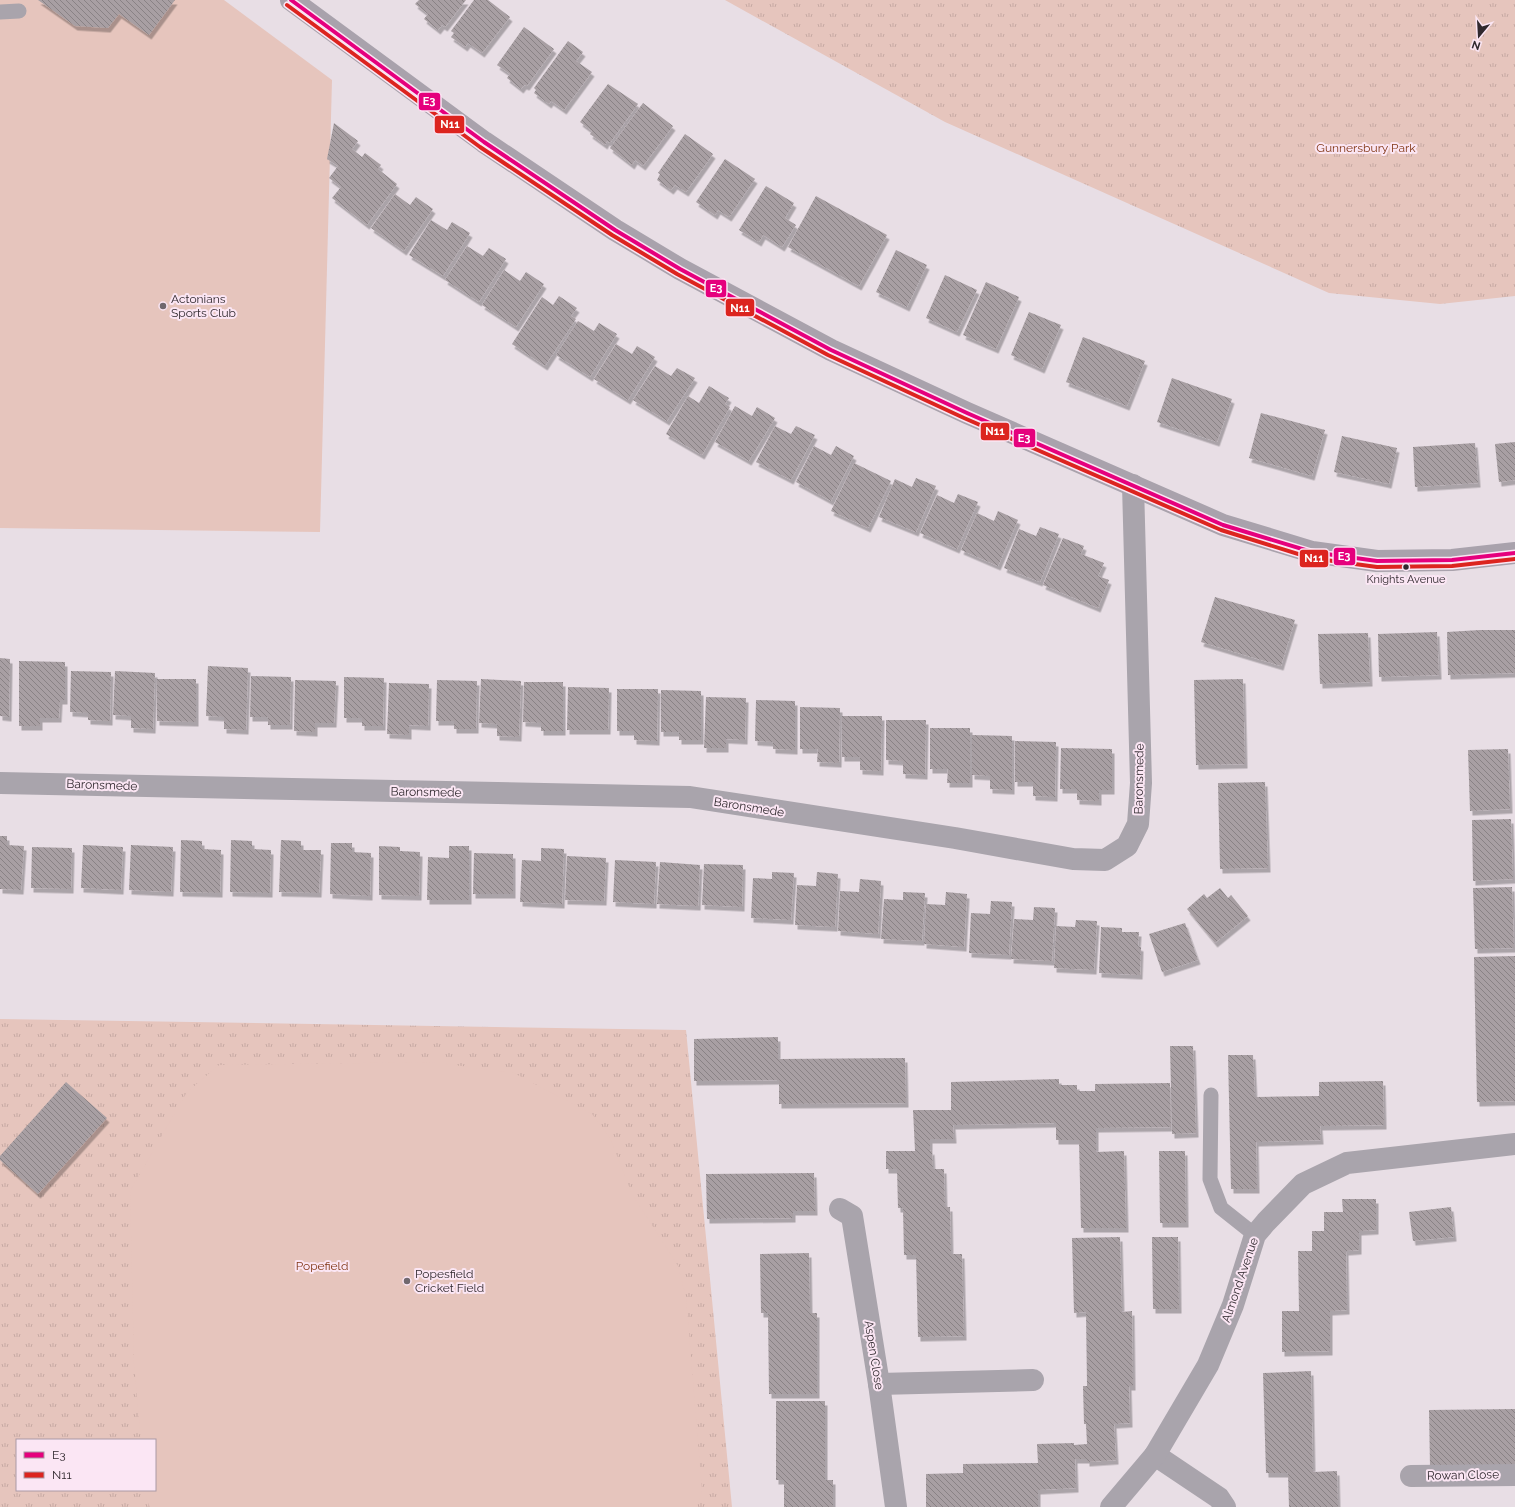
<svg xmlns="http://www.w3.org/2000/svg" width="1515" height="1507" font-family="Raleway,sans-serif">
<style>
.park{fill:url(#park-tufts);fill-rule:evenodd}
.garden{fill:#e6c5bd}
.building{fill:url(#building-back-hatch);filter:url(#shadow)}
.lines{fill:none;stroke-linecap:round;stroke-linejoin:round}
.service{stroke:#a9a4ac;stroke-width:15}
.minor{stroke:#a9a4ac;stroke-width:22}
.secondary{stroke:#a9a2ac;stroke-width:22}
.bus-1-casing{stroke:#fbe6f4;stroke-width:7}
.bus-2-casing{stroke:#fbe6f4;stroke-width:7}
.bus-1{stroke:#e5007d;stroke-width:4}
.bus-2{stroke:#dc241f;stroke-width:4}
.poi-dot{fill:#70686e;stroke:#fbe6f4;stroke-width:1.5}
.bus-dot{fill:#30292e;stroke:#fbe6f4;stroke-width:1.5}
.labels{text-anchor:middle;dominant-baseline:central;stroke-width:4;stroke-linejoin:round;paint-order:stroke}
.bus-label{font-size:11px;fill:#30292e;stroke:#fbe6f4}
.park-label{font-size:12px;fill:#813614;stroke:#fbe6f4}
.poi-label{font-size:12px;fill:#30292e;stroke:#fbe6f4;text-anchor:start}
.street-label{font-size:12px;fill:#30292e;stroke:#fbe6f4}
.line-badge{stroke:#fbe6f4;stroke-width:1.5}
.badge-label{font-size:11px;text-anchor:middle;font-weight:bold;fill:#fff}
</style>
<defs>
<pattern id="park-tufts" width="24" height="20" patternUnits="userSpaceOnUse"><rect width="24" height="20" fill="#e6c5bd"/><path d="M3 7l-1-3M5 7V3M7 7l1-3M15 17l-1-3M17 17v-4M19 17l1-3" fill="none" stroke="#c6a9a3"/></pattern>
<pattern id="building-back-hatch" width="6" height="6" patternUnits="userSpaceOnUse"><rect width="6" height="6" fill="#a89fa3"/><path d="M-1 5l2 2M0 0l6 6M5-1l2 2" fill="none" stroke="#898285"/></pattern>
<filter id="shadow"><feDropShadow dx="2.5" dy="4.5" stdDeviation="0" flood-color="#0004"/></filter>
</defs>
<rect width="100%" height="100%" fill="#e8dee5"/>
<!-- park -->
<g class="park">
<path d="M725 0H1515V296L1440 304 1329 293 945 122Z"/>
<path d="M0 1019 686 1030 732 1507H0ZM17 1440H155V1490H17Z"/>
</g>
<!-- garden -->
<g class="garden">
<path d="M0 0H224L332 80 320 532 0 528Z"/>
<path d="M432 1062 514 1073 592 1114 610 1138 632 1194 678 1266 686 1297 702 1491 697 1507H150L145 1496V1490H155V1440H141L134 1364 130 1191 187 1092 219 1065Z"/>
</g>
<!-- building -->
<g class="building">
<path d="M38 0H175L149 35 119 14 108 28 75 26Z"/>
<path d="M419 0H466L445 27 442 25 438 30 424 19 428 14 415 4Z"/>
<path d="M474 0H488L510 17 482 53 468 43 465 47 451 37 454 33 451 31Z"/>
<path d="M524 27 554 49 527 86 524 85 521 89 507 78 510 74 497 65Z"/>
<path d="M568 41 583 52 576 61 592 72 564 110 551 101 549 104 534 93 536 90 534 88Z"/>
<path d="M608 84 638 104 610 143 607 141 605 145 590 134 592 131 580 122Z"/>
<path d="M643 103 673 126 643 166 635 160 632 165 610 148Z"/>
<path d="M334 123 358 141 352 149 362 157 365 153 381 165 378 169 397 184 367 225 332 198 341 187 329 178 338 166 327 159Z"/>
<path d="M685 134 713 154 686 192 675 185 671 190 657 180 660 174 658 173Z"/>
<path d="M725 159 755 179 729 217 718 210 715 215 696 202Z"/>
<path d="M766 186 794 203 785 218 796 225 782 247 763 235 759 242 739 230Z"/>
<path d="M395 194 410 205 416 197 433 209 404 251 371 228Z"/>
<path d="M816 196 887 235 859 286 788 247Z"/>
<path d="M431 220 447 230 452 222 470 233 443 276 409 255Z"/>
<path d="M467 246 483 256 489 248 506 259 479 302 445 280Z"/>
<path d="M896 250 927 265 907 307 876 292Z"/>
<path d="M504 270 520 281 526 272 544 284 516 327 482 305Z"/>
<path d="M945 275 977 290 957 332 926 318Z"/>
<path d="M986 282 1019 297 996 349 963 335Z"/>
<path d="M559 296 577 308 571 316 576 319 545 366 512 344 542 297 553 305Z"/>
<path d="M1029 312 1061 325 1042 369 1011 355Z"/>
<path d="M578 321 594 331 599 323 617 334 590 377 556 355Z"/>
<path d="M1083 337 1145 361 1127 406 1066 382Z"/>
<path d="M616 344 632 354 637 346 655 357 628 400 594 379Z"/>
<path d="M655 366 671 376 677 368 695 378 667 421 633 400Z"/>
<path d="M1172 378 1232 399 1217 442 1157 422Z"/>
<path d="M709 386 729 398 725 404 730 407 702 455 666 434 688 396 699 403Z"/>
<path d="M735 406 752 416 757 407 775 418 749 461 715 442Z"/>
<path d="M1261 413 1325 430 1312 476 1249 458Z"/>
<path d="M775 426 791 434 796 426 815 435 791 480 756 462Z"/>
<path d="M1342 436 1397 448 1389 484 1334 472Z"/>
<path d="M1515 442V480L1499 482 1495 444Z"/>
<path d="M1475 443 1478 483 1415 487 1413 447Z"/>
<path d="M814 446 831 455 836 446 854 456 831 501 796 482Z"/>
<path d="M854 463 891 481 868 528 831 511Z"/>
<path d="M916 478 936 486 916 532 879 517 895 479 912 487Z"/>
<path d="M958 494 978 502 957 549 920 533 937 495 954 503Z"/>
<path d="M998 511 1018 520 998 566 961 550 977 513 994 521Z"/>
<path d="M1040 527 1059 534 1040 582 1004 568 1019 529 1036 536Z"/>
<path d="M1063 538 1084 546 1081 554 1104 563 1098 576 1109 580 1098 608 1043 585Z"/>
<path d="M1215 597 1295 620 1281 666 1201 642Z"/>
<path d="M1480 630H1515V673L1448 675 1447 632Z"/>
<path d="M1437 632 1439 675 1379 677 1378 634Z"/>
<path d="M1368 633 1370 682 1320 684 1318 634Z"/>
<path d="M0 658 10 659 9 717 0 716Z"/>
<path d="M19 661 65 662V700H60L59 718H40V726H19Z"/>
<path d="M208 666 248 668 246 730 224 729V717L206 716Z"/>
<path d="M71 671 111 672 110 721 88 720V713L70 712Z"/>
<path d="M115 671 155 673 153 729 131 728V716L113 715Z"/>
<path d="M251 676 291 677 290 725H268V717H250Z"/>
<path d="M344 677 384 678 383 726H362V718H344Z"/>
<path d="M157 679H196V722L157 721Z"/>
<path d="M481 679 521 681 519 737 497 736V724L479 723Z"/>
<path d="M1243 679 1245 764 1196 765 1194 680Z"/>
<path d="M295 680 336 681 334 723H315V732L294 731Z"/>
<path d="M437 680 477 681 476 729H454V721H436Z"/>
<path d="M524 682H563V731H541V723L523 722Z"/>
<path d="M389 683 429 684 428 726 409 725V735L387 734Z"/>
<path d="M568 687 609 688 608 730H567Z"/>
<path d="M617 689H658L657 741 634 740V731H617Z"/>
<path d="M661 690 701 691V740H679V732H661Z"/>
<path d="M706 697 746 698 745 740 726 739V748H704Z"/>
<path d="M756 700 795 701V750L773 749V742L755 741Z"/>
<path d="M800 707 840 708 839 763 817 762 818 749H800Z"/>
<path d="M842 716H882L881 771 860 770V757H842Z"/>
<path d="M886 720H926L925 775 903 774V761L886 760Z"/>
<path d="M930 728H970V783H947L948 769H930Z"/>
<path d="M972 735 1012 736V790L990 789V776L972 775Z"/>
<path d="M1015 741 1056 742 1055 797 1033 796V782H1015Z"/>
<path d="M1061 748 1112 749V790H1099V801L1077 800V789H1060Z"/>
<path d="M1508 749 1510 809 1470 811 1468 750Z"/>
<path d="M1265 782 1268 868 1220 869 1218 783Z"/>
<path d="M1511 819 1513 879 1473 881 1472 820Z"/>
<path d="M0 836H7V845L24 846 21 890 0 889Z"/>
<path d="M181 840 202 841V849L221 850 220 893 180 892Z"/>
<path d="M231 840 252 841V849L271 850 270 893 230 892Z"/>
<path d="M281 840 301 841V850H321L319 893 279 892Z"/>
<path d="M331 843H352V852L371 853 370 896 330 894Z"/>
<path d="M83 845 123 847 121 890 81 888Z"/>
<path d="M131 845 173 847 171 892 129 890Z"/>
<path d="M379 846 400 847V851L420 852 419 896 379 895Z"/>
<path d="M449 846H469V900H427L428 857 449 858Z"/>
<path d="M32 847 72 848 71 889 31 888Z"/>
<path d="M541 848 564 849 562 904 520 902 522 860 541 861Z"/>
<path d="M474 853 513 854V894H473Z"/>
<path d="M567 856 606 858 604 901 565 900Z"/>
<path d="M615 860 656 862 654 904 613 902Z"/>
<path d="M660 862 700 865 698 906 657 904Z"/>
<path d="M704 864 743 865 742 907 702 905Z"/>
<path d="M772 872 794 873 791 920 751 918 753 878 772 879Z"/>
<path d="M817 872 838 874 835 927 795 925 797 885 816 886Z"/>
<path d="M860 879 881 881 878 934 838 931 840 891 859 892Z"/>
<path d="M1512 887 1514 948 1475 949 1473 888Z"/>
<path d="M1220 888 1228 898 1231 895 1248 916 1215 943 1187 909 1204 894 1207 898Z"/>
<path d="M903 892 925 893 922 941 881 939 884 899 903 900Z"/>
<path d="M946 892 967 894 964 947 924 944 926 904 945 905Z"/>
<path d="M991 901 1012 902 1009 955 969 953 971 913 990 914Z"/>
<path d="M1034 907 1055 908 1052 961 1011 959 1014 919 1033 920Z"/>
<path d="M1076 920 1097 921 1094 970 1054 968 1056 926 1075 927Z"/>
<path d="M1185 923 1198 960 1162 972 1149 934Z"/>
<path d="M1101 927 1122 928V932H1139L1138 946 1141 947 1140 975 1099 973Z"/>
<path d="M1515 956V1101L1477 1102 1474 957Z"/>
<path d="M778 1037V1059L905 1058 906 1103 779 1104V1080L694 1081V1039Z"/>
<path d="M1170 1046H1193L1196 1133 1172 1134Z"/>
<path d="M1228 1055H1253L1255 1097 1319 1096V1082L1383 1081 1384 1125 1320 1126 1321 1140 1256 1142V1137L1257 1189H1231Z"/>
<path d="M1059 1079V1085H1077V1091H1095V1084L1170 1083 1171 1127 1096 1128V1152L1124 1151 1126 1228H1081L1079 1140H1056V1123L953 1125 954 1139H930V1151L932 1150 933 1169H944L945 1207H950L951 1254H962L964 1336 918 1337 916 1255H904L903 1208H898L897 1169H886V1151H915L913 1110H951V1082Z"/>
<path d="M66 1082 107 1118 38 1194 0 1160V1156Z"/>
<path d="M1159 1151H1185L1186 1223H1160Z"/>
<path d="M814 1173 815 1211H793V1218L707 1219 706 1174Z"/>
<path d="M1342 1199H1376V1230L1359 1231V1250L1346 1251 1347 1310 1330 1311V1351L1282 1352V1311H1299L1298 1251H1312V1231H1324V1212H1343Z"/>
<path d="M1451 1207 1454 1237 1413 1241 1409 1212Z"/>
<path d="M1120 1237 1122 1312 1132 1311 1133 1386H1129L1130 1423 1114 1424 1116 1460 1087 1462V1459H1075L1076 1488 1038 1490V1507H926V1474L963 1473V1464L1038 1463 1037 1444 1074 1443V1445L1087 1444 1086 1424H1084L1083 1386H1087L1086 1312 1074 1313 1072 1238Z"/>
<path d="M1152 1237H1178L1179 1309H1153Z"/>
<path d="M809 1253 810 1313H817V1394H769L768 1313H761L760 1254Z"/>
<path d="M1311 1371 1313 1472 1337 1471 1338 1507H1289L1288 1473H1266L1263 1373Z"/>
<path d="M776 1401H825V1480H833V1507H784V1480H776Z"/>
<path d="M1515 1409V1466L1430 1467 1429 1410Z"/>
</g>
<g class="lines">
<!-- service -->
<g class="service">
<path d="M0 12 19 11"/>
<path d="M1211 1095 1210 1179 1221 1208 1255 1235"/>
</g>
<!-- minor -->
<g class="minor">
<path d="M0 783 690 797 955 838 1073 859 1105 860 1127 846 1138 824 1141 783 1133 485"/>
<path d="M840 1209 852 1216 879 1384 896 1507"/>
<path d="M879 1384 1033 1380"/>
<path d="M1155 1455 1219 1498 1225 1507"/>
<path d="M1411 1476 1515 1475"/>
<path d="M1111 1507 1155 1455 1208 1365 1233 1305 1255 1235 1266 1222 1303 1184 1347 1163 1515 1144"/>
</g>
<!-- secondary -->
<path class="secondary" d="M291 0 484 142 615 230 680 269 831 350 967 413 1223 525 1312 552 1377 561 1452 560 1515 553"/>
<!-- bus-1 casing -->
<g class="bus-1-casing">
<path id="bus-1" d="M291 0 484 142 615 230 680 269 831 350 967 413 1223 525 1312 552 1377 561 1452 560 1515 553"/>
</g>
<!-- bus-2 casing -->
<g class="bus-2-casing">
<path id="bus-2" d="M287 5 480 147 612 235 677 274 828 355 964 418 1221 530 1311 558 1377 567 1452 566 1515 559"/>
</g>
<!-- bus-1 -->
<use href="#bus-1" class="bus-1"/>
<!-- bus-2 -->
<use href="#bus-2" class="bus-2"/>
</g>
<!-- markers -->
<g class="poi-dot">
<circle cx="163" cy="306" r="4"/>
<circle cx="407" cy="1281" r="4"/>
</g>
<circle class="bus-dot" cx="1406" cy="567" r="3.5"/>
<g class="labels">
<!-- bus labels -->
<g class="bus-label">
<text x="1406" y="579">Knights Avenue</text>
</g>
<!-- park labels -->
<g class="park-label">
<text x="1366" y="148">Gunnersbury Park</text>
<text x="322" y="1266">Popefield</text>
</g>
<!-- poi labels -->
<g class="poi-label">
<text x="171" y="299">Actonians<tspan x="171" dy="14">Sports Club</tspan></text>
<text x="415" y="1274">Popesfield<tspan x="415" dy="14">Cricket Field</tspan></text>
</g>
<!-- street labels -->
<g class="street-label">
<text transform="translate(1139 779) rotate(-89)">Baronsmede</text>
<text transform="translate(102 785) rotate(2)">Baronsmede</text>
<text transform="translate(426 792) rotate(1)">Baronsmede</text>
<text transform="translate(749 807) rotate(9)">Baronsmede</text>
<text transform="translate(1240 1280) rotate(-71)">Almond Avenue</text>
<text transform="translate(874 1355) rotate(81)">Aspen Close</text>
<text transform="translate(1463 1475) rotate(-1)">Rowan Close</text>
</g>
</g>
<g class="line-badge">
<rect x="418" y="92" width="23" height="19" rx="4" fill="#e5007d"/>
<rect x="434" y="115" width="31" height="19" rx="4" fill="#dc241f"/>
<rect x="705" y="279" width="22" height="19" rx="4" fill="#e5007d"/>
<rect x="725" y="298" width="30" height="19" rx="4" fill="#dc241f"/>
<rect x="980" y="422" width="30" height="19" rx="4" fill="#dc241f"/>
<rect x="1013" y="428" width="23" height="20" rx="4" fill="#e5007d"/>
<rect x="1333" y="547" width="23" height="19" rx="4" fill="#e5007d"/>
<rect x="1299" y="549" width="30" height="19" rx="4" fill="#dc241f"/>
</g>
<g class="badge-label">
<text x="429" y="105">E3</text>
<text x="450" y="128">N11</text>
<text x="716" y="292">E3</text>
<text x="740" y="312">N11</text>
<text x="995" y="435">N11</text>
<text x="1024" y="442">E3</text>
<text x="1344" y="560">E3</text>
<text x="1314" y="562">N11</text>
</g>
<!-- legend -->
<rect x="16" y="1439" width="140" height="52" fill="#fbe6f4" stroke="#aa9aa5"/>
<rect x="24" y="1452" width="20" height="6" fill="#e5007d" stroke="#aa9aa5"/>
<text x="52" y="1459" font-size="12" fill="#30292e">E3</text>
<rect x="24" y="1472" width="20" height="6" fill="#dc241f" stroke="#aa9aa5"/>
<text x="52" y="1479" font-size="12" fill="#30292e">N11</text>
<!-- north arrow -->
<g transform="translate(1479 36) rotate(198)" stroke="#fbe6f4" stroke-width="3" paint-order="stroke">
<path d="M0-3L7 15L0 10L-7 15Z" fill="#30292e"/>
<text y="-6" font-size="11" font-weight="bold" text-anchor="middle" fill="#30292e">N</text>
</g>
</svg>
